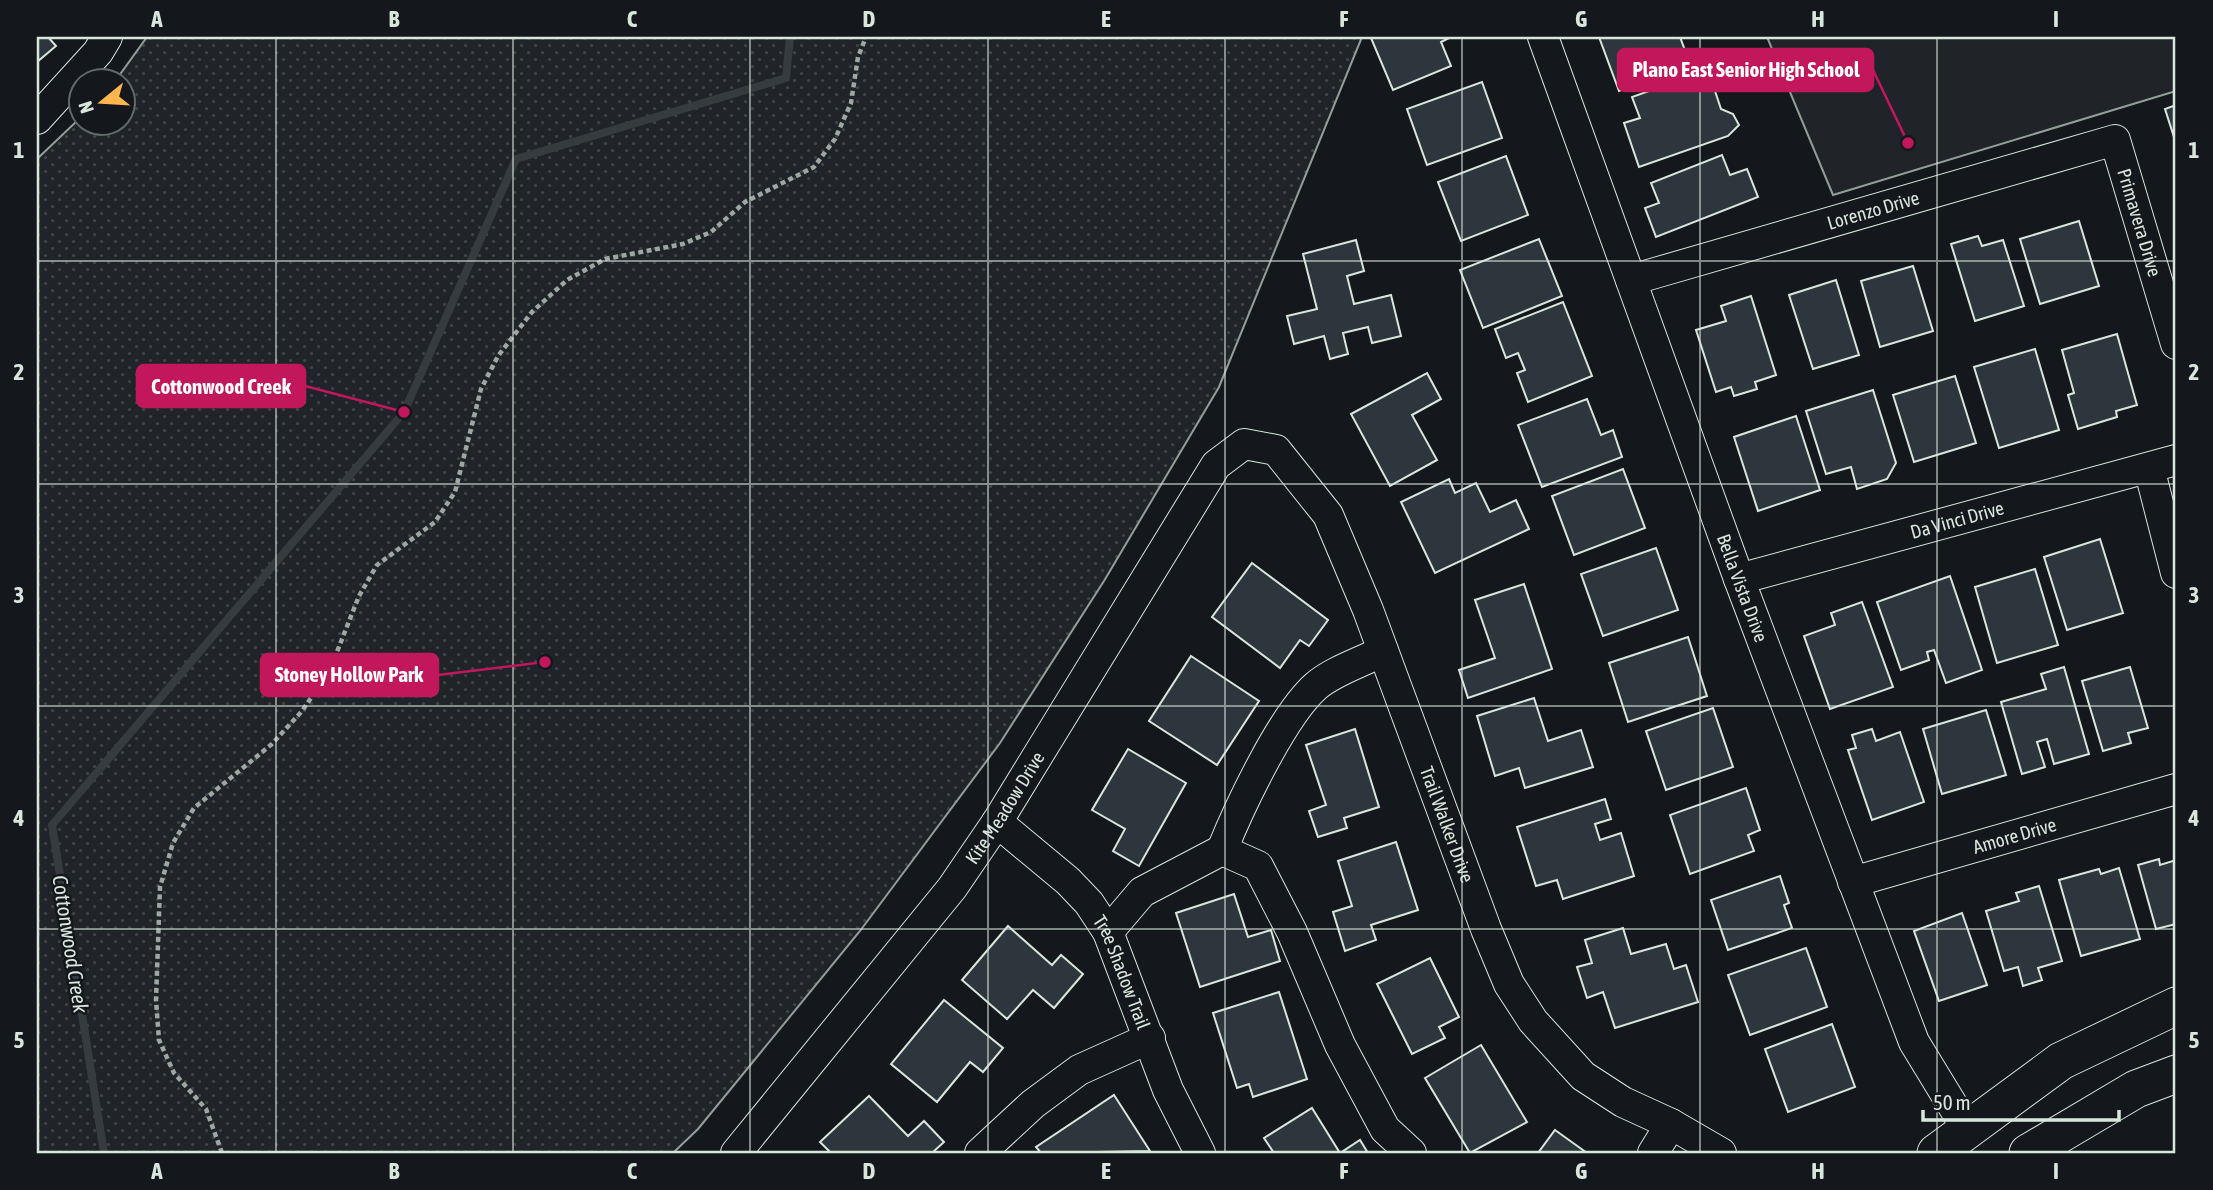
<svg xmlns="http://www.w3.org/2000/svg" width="2213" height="1190" font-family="'Asap Condensed',sans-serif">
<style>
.grass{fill:#202428;stroke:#939e99;stroke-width:2}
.park{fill:url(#park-dots);stroke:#939e99;stroke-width:2}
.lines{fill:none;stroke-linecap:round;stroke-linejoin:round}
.stream{stroke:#363b3e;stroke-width:8}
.building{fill:#2c363c;stroke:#d8e6dc;stroke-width:2}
.minor-casing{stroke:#d8e6dc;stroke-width:32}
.major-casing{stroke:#d8e6dc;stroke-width:39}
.path{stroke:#9da8a2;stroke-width:4.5;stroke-dasharray:5 3.5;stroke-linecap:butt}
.minor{stroke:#14181c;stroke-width:30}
.major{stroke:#14181c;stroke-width:37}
.grid{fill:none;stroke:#d8e6dc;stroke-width:2;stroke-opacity:0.55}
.labels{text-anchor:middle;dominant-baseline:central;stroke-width:5;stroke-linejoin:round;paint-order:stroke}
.street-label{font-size:19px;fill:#d8e6dc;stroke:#14181c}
.water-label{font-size:21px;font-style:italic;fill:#d8e6dc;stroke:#14181c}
.leader{fill:none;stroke:#c2185b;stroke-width:2.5}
.callout-dot{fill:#c2185b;stroke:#14181c;stroke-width:2.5}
.callout{fill:#c2185b;stroke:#c2185b;stroke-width:2.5}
.callout-label{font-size:21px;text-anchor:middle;font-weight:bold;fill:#fff}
.neatline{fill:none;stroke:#d8e6dc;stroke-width:2.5}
.grid-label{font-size:23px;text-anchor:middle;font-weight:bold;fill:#d8e6dc}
</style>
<defs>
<pattern id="park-dots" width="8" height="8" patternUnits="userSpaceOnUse" patternTransform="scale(1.75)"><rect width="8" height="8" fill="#202428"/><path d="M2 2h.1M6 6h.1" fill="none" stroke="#404447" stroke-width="1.8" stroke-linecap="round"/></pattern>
</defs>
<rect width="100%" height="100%" fill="#14181c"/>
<!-- grass -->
<path class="grass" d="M1767 37H2176V91L1833 195Z"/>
<!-- park -->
<path class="park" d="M147 37H1362L1219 387 1104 581 1000 743 860 931 698 1129 673 1153H37V159L80 118V122H122V80H116Z"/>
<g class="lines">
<!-- stream -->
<path class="stream" d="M104 1153 52 825 404 412 516 159 786 78 790 37"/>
</g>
<!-- building -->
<g class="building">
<path d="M37 37H48L56 46 37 62Z"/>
<path d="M1451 37 1441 42 1451 66 1393 90 1371 38Z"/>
<path d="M1599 37H1680L1690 64 1619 91Z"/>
<path d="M1708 70 1721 109 1733 114 1739 125 1728 136 1639 167 1624 123 1640 118 1632 97Z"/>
<path d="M1482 82 1502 138 1427 165 1407 109Z"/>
<path d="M2176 105V136L2174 137 2165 109Z"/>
<path d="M1722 155 1730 175 1747 169 1758 197 1656 237 1645 208 1659 203 1651 183Z"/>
<path d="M1506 156 1528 215 1461 241 1438 182Z"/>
<path d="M2079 221 2099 286 2040 304 2020 239Z"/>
<path d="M1978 236 1982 246 2003 240 2024 306 1975 321 1951 244Z"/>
<path d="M1539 239 1562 296 1483 328 1460 270Z"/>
<path d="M1356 240 1364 271 1347 276 1354 304 1391 295 1401 336 1372 343 1368 327 1343 333 1348 354 1330 359 1324 336 1294 344 1287 316 1317 309 1303 254Z"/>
<path d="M1913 266 1933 331 1880 347 1861 281Z"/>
<path d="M1836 280 1859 355 1813 369 1789 295Z"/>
<path d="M1751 296 1776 375 1755 382 1757 389 1734 396 1731 387 1716 392 1696 330 1726 321 1721 306Z"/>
<path d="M1563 302 1592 376 1528 402 1517 373 1525 370 1518 353 1506 358 1495 329Z"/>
<path d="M2117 334 2137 405 2116 411 2117 417 2078 429 2068 395 2074 393 2062 350Z"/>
<path d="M2035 349 2059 430 1999 448 1974 367Z"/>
<path d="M1427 373 1441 399 1412 415 1437 460 1390 486 1351 414Z"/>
<path d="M1955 376 1976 443 1914 462 1893 395Z"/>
<path d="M1873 390 1896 463 1887 479 1857 489 1851 467 1826 474 1806 411Z"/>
<path d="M1587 399 1601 435 1613 430 1622 457 1542 487 1518 425Z"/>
<path d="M1796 416 1820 490 1758 511 1734 437Z"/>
<path d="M1623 469 1645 528 1574 555 1552 496Z"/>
<path d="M1449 479 1455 493 1476 483 1490 512 1516 500 1529 529 1435 573 1401 502Z"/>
<path d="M2100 539 2123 613 2067 630 2044 557Z"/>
<path d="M1656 548 1678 610 1603 636 1581 574Z"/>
<path d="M1252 563 1328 620 1309 646 1300 640 1280 668 1212 617Z"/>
<path d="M2035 569 2058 645 1997 663 1975 587Z"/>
<path d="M1950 576 1982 670 1946 683 1934 650 1927 652 1929 660 1901 670 1877 602Z"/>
<path d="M1524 584 1552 669 1468 698 1459 670 1495 658 1475 600Z"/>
<path d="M1862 602 1893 687 1830 709 1804 636 1835 625 1831 613Z"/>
<path d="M1688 637 1707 696 1628 722 1609 663Z"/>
<path d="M1191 656 1259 701 1217 765 1149 721Z"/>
<path d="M2064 667 2089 754 2054 764 2047 739 2037 742 2045 767 2022 774 2001 702 2046 689 2041 674Z"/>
<path d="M2130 667 2148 728 2128 733 2131 743 2103 751 2082 681Z"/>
<path d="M1534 698 1548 741 1581 730 1593 767 1525 788 1519 768 1495 776 1477 716Z"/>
<path d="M1713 708 1733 767 1666 790 1646 731Z"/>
<path d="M1986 710 2006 775 1942 794 1923 729Z"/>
<path d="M1355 729 1379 807 1344 818 1347 828 1318 837 1309 811 1326 805 1306 745Z"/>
<path d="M1872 729 1876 741 1900 732 1924 802 1872 820 1848 750 1856 748 1852 735Z"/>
<path d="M1128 749 1186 783 1139 866 1113 851 1125 829 1092 810Z"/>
<path d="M1746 788 1760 830 1748 835 1754 851 1690 874 1670 815Z"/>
<path d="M1605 799 1611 819 1595 824 1600 840 1621 833 1634 876 1563 899 1557 880 1536 886 1517 827Z"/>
<path d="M1396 842 1418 910 1371 925 1376 940 1345 951 1333 912 1352 906 1338 861Z"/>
<path d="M2159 859 2160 865 2176 860V924L2156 929 2138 865Z"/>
<path d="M2119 868 2140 939 2081 956 2059 880 2099 869 2101 874Z"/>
<path d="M1780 876 1789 903 1784 905 1792 928 1728 950 1711 900Z"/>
<path d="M2039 886 2062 961 2038 968 2042 980 2023 986 2018 967 2004 971 1986 911 2019 901 2016 893Z"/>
<path d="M1234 894 1248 937 1271 930 1280 961 1200 987 1176 913Z"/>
<path d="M1962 913 1987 985 1939 1001 1914 931Z"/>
<path d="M1008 926 1052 965 1061 955 1083 974 1054 1008 1033 990 1007 1019 962 980Z"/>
<path d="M1623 928 1631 954 1666 944 1674 969 1686 965 1698 1002 1615 1028 1603 992 1587 998 1577 967 1592 963 1585 940Z"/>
<path d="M1806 948 1827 1007 1750 1035 1728 975Z"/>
<path d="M1430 958 1459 1017 1439 1027 1445 1038 1412 1054 1377 984Z"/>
<path d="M1279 992 1307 1079 1253 1097 1249 1084 1237 1088 1213 1013Z"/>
<path d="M944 1000 1003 1048 983 1072 970 1062 937 1102 891 1064Z"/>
<path d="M1832 1024 1855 1087 1788 1112 1765 1049Z"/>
<path d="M1481 1045 1527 1122 1470 1153 1425 1078Z"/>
<path d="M1114 1095 1150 1151 1041 1153 1036 1147Z"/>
<path d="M869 1096 908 1136 924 1121 944 1142 932 1153H831L820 1142Z"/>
<path d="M1312 1108 1340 1153 1360 1140 1368 1153H1274L1264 1138Z"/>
<path d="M1555 1130 1587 1153H1538Z"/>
</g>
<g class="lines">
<!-- minor casing -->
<g class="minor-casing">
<g id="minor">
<path id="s1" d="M1543 37 1739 579 1914 1042 1967 1129"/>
<path d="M37 119 98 52 107 37"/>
<path id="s2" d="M1631 280 2115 140 2176 344"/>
<path d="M2149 468 2176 573"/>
<path id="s3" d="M1739 579 2176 460"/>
<path id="s4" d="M997 822 1068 881 1089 903 1108 932 1168 1090 1200 1153"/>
<path d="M1222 850C1239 808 1282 716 1316 686 1333 671 1362 662 1383 651"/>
<path id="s5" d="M1853 882 2176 789"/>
<path d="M1108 932 1142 892 1222 850 1258 866 1292 932 1340 1045 1385 1129 1411 1153"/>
<path id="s6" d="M736 1153 952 888 997 822 1216 465 1244 444 1276 450 1328 515 1368 610 1486 929 1509 984 1533 1021 1583 1076 1623 1102 1671 1124 1721 1153"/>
<path d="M980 1153 1033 1104 1079 1070 1150 1038"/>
<path d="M1653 1153 1671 1124"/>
</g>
</g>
<!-- major casing -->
<g class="major-casing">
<g id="major">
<path d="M1936 1153 2061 1061 2176 1006"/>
<path d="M2028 1153 2136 1089 2176 1074"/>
</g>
</g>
<!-- path -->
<path class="path" d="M222 1153 206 1109 174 1073 159 1040 156 1000 160 887 173 843 194 808 272 744 302 711 329 672 359 596 377 565 435 522 455 492 481 389 498 356 532 312 567 280 605 259 683 244 711 232 745 202 814 167 835 139 851 103 858 57 866 37"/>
<!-- minor -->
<use href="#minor" class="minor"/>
<!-- major -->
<use href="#major" class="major"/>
</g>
<!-- grid -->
<path class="grid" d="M276 37V1153M513 37V1153M750 37V1153M988 37V1153M1225 37V1153M1462 37V1153M1700 37V1153M1937 37V1153M37 261H2176M37 484H2176M37 706H2176M37 929H2176"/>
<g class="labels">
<!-- street labels -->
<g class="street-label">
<text stroke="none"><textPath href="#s2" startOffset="252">Lorenzo Drive</textPath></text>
<text stroke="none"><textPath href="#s2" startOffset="590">Primavera Drive</textPath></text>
<text stroke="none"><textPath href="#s3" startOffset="226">Da Vinci Drive</textPath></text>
<text stroke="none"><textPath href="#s1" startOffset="586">Bella Vista Drive</textPath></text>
<text stroke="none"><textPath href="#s6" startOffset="438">Kite Meadow Drive</textPath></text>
<text stroke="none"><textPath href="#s6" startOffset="1323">Trail Walker Drive</textPath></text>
<text stroke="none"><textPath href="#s5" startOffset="168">Amore Drive</textPath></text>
<text stroke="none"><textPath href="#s4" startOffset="200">Tree Shadow Trail</textPath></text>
</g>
<!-- water labels -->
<g class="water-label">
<text transform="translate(71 944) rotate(81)">Cottonwood Creek</text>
</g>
</g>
<!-- callouts -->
<path class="leader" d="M1908 143L1873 70M404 412L305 386M545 662L438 675"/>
<g class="callout-dot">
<circle cx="1908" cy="143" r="7"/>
<circle cx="404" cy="412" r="7"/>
<circle cx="545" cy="662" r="7"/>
</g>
<g class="callout">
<rect x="1618" y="49" width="255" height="42" rx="7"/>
<rect x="137" y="365" width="168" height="42" rx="7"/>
<rect x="261" y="654" width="177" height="42" rx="7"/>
</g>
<g class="callout-label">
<text x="1746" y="77">Plano East Senior High School</text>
<text x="221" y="394">Cottonwood Creek</text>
<text x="349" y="682">Stoney Hollow Park</text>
</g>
<!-- border -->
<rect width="2213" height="1190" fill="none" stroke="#14181c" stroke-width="77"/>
<!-- north arrow -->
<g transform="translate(102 102) rotate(252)"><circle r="33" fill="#14181c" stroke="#626a69" stroke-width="2"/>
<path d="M0-5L12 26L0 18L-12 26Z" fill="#ffb74d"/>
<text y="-10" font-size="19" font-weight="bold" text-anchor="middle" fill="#d8e6dc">N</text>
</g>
<!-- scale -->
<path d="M1923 1110v10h196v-10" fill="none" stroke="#d8e6dc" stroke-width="3.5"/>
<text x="1933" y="1110" font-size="21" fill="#d8e6dc" stroke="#14181c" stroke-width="5" paint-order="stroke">50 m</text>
<rect x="38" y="38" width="2136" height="1114" class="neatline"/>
<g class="grid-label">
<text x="157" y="27">A</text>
<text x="394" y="27">B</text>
<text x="632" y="27">C</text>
<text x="869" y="27">D</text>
<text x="1106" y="27">E</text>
<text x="1344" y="27">F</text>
<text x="1581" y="27">G</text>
<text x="1818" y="27">H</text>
<text x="2056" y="27">I</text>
<text x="19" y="158">1</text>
<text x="2194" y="158">1</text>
<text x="19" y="380">2</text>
<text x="2194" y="380">2</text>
<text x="19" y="603">3</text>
<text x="2194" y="603">3</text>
<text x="19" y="826">4</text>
<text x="2194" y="826">4</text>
<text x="19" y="1048">5</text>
<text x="2194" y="1048">5</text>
<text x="157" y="1179">A</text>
<text x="394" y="1179">B</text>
<text x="632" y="1179">C</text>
<text x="869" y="1179">D</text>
<text x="1106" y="1179">E</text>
<text x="1344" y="1179">F</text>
<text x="1581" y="1179">G</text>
<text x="1818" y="1179">H</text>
<text x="2056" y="1179">I</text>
</g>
</svg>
